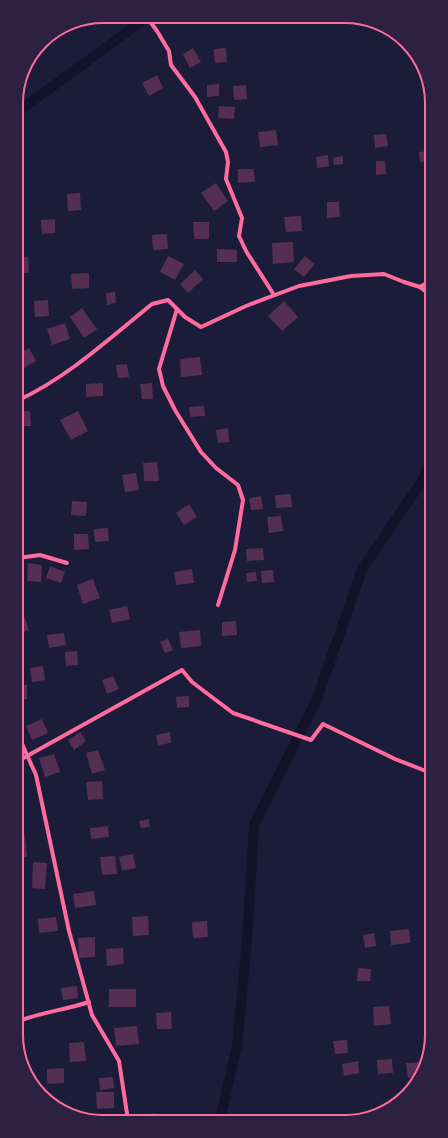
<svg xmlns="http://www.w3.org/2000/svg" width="448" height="1138" font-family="Cabin,sans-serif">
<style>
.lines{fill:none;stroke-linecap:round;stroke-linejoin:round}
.canal{stroke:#12122b;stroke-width:10}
.building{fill:#542f53}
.minor{stroke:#ff6b9d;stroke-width:4}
.rim{fill:none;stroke:#ff6b9d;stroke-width:2}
</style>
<rect width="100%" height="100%" fill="#1b1b3a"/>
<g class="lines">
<!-- canal -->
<g class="canal">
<path d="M16 113 149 16"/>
<path d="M220 1120 237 1045 247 941 254 825 317 699 362 569 424 478 430 459"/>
</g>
</g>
<!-- building -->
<g class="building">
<path d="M193 48 201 62 190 68 183 54Z"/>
<path d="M226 48 227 62 215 63 214 49Z"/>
<path d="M157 75 163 88 149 96 142 83Z"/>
<path d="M219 84V96L207 97V85Z"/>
<path d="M246 85 247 99 234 100 233 86Z"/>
<path d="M219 106 235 107 234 119 218 118Z"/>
<path d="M276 130 278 145 260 147 258 132Z"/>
<path d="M386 134 388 146 375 148 374 135Z"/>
<path d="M429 151V161L420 162 419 152Z"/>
<path d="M328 155 329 166 317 168 316 157Z"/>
<path d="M343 156V164L334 165 333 158Z"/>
<path d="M376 161H385L386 174 376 175Z"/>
<path d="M238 169H254L255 182 238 183Z"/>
<path d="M216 183 228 201 214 211 201 193Z"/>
<path d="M80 193 81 210 68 211 67 194Z"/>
<path d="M327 202H339L340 217 327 218Z"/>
<path d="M301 216 302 231 286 232 284 217Z"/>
<path d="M55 219V233L42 234 41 220Z"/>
<path d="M193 222H209V239H194Z"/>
<path d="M167 234 168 249 153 250 152 235Z"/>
<path d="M293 242 294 262 273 264 272 243Z"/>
<path d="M217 249 237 250V262H217Z"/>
<path d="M168 256 184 264 175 280 160 272Z"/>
<path d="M305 256 315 264 304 277 294 269Z"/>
<path d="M28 257 29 273 17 274V258Z"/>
<path d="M195 270 203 279 188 293 180 284Z"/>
<path d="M89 273V288L72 289 71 274Z"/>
<path d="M115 292 116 303 107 305 106 293Z"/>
<path d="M48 300 49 316 35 317 34 301Z"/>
<path d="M284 301 298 317 282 331 268 316Z"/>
<path d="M82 308 97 329 84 338 70 317Z"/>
<path d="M17 322H19L21 337H17Z"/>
<path d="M65 323 70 339 52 345 47 329Z"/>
<path d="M29 348 36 361 24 368 17 355Z"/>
<path d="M200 357 202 375 181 377 180 359Z"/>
<path d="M127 364 129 377 118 378 116 365Z"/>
<path d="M103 383V396L86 397V384Z"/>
<path d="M152 383 153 399H142L140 384Z"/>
<path d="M204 406 205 416 190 417 189 407Z"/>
<path d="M18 411H30L31 426H18Z"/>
<path d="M78 411 88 431 71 440 60 420Z"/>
<path d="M228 428 229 442 218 443 216 430Z"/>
<path d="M17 451H22L23 468H17Z"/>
<path d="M157 462 159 481H144L143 463Z"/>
<path d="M136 473 139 490 125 492 122 475Z"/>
<path d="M291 494 292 507 276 508 275 495Z"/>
<path d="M261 496 263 509 251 510 249 498Z"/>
<path d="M72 501 87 502 86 516 71 515Z"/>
<path d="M189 504 197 517 184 525 176 513Z"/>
<path d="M281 516 283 531 269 533 267 517Z"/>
<path d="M108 528 109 541 95 542 94 529Z"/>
<path d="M74 534H88L89 549 74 550Z"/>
<path d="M17 535 22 546 17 548Z"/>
<path d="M263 548 264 560 247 561 246 549Z"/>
<path d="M28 563 42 565 41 582 27 581Z"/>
<path d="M50 566 65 572 61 583 46 578Z"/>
<path d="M192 569 194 583 176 585 174 572Z"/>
<path d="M273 570 274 582 262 583 261 571Z"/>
<path d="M256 572 257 581 247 582 246 573Z"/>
<path d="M93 579 100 598 83 604 77 585Z"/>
<path d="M127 606 130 619 112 623 109 610Z"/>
<path d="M23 613 29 630 18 634V614Z"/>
<path d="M236 621 237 635 222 636V622Z"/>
<path d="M200 630 201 646 181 648 179 632Z"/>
<path d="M64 633 66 645 49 648 47 635Z"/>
<path d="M168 639 173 650 165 653 160 642Z"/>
<path d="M77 651 78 665 66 666 65 652Z"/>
<path d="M43 666 45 680 32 682 30 668Z"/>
<path d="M113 676 119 689 107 694 102 680Z"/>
<path d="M18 685H27V699L18 700Z"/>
<path d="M189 696V707L177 708 176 697Z"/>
<path d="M42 719 48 733 32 740 26 726Z"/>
<path d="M80 732 86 741 74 750 68 740Z"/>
<path d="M170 732 171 743 158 745 156 735Z"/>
<path d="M98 750 105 770 92 774 86 753Z"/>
<path d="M54 754 60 772 45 777 39 758Z"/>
<path d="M102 781 103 799 88 800 86 782Z"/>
<path d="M149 819 150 827 141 828 139 821Z"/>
<path d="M108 826 109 837 91 839 90 828Z"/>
<path d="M25 835 27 857H18V836Z"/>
<path d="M133 854 136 868 122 871 119 857Z"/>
<path d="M115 856 117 874 102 875 100 857Z"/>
<path d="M33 862 47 863 45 889 32 888Z"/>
<path d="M18 891H22L21 907H18Z"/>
<path d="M94 891 96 905 75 908 73 894Z"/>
<path d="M148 916 149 935 133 936 132 917Z"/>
<path d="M56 917 58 931 39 933 38 919Z"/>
<path d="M207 921 208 937 193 938 192 922Z"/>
<path d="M409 929 410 943 391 945 390 931Z"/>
<path d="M374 933 376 946 365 948 363 935Z"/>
<path d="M95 937V957L79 958 78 938Z"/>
<path d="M432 941V958H428L426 942Z"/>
<path d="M123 948 124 964 107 966 106 949Z"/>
<path d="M358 968 371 969 370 981H357Z"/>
<path d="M77 986 78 998 63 1000 61 988Z"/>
<rect x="109" y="989" width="27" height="18"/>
<path d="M389 1006 391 1024 374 1026 373 1007Z"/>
<path d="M171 1012 172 1029H157L156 1013Z"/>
<path d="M137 1026 139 1044 116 1046 114 1028Z"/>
<path d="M347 1040 348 1053 335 1054 333 1041Z"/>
<path d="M84 1042 86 1061 70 1062 69 1043Z"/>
<path d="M392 1059 393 1073 378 1074 377 1060Z"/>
<path d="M358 1061 359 1073 344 1076 342 1064Z"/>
<path d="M423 1062 418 1077 408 1078 406 1063Z"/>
<path d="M64 1068V1083L47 1084V1069Z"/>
<path d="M113 1077 114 1088 100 1090 99 1078Z"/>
<path d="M96 1092H114V1108L97 1109Z"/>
<path d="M155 1113 157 1120H137L136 1117Z"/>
</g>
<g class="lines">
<!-- minor -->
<g class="minor">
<path d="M146 16 157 31 169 51 171 65 195 97 226 152 228 162 226 179 242 218 239 236 246 251 274 295"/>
<path d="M420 287 430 281"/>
<path d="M177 309 159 369 163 386 175 410 201 452 216 468 238 485 243 500 235 550 218 605"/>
<path d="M17 401C68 377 109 339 152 304L168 300 185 317 201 327 246 306 299 286 351 276 384 274 404 282 420 287 430 295"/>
<path d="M18 558 40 555 67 563"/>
<path d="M18 735 36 775 69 931 92 1015 119 1061 128 1120"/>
<path d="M18 761 182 670 192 682 233 713 311 740 323 724 395 759 431 773"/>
<path d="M19 1021C42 1012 65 1010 89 1002"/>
</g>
</g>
<!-- crop -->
<path d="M0 0H448V1138H0ZM103 23H345A80 80 0 0 1 425 103V1035A80 80 0 0 1 345 1115H103A80 80 0 0 1 23 1035V103A80 80 0 0 1 103 23Z" fill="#2d2142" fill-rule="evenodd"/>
<path class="rim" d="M103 23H345A80 80 0 0 1 425 103V1035A80 80 0 0 1 345 1115H103A80 80 0 0 1 23 1035V103A80 80 0 0 1 103 23Z"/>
</svg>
